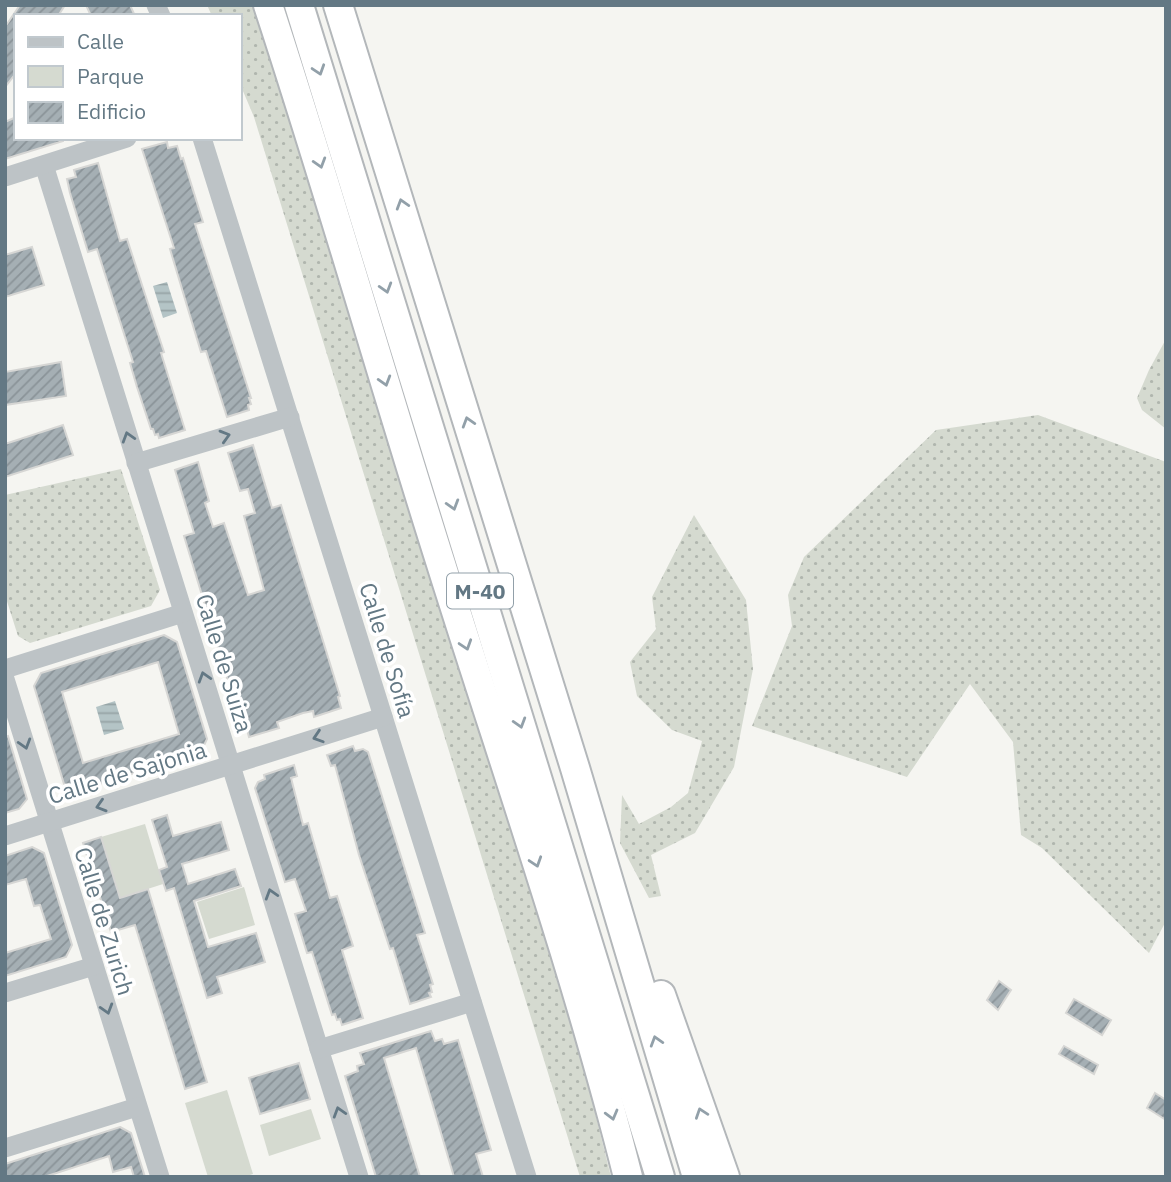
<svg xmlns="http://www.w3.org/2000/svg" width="1171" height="1182" font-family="'IBM Plex Sans',sans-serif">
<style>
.grass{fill:url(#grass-dots)}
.park{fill:#d5dad0}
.water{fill:url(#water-rules)}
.building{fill:url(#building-hatch);stroke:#d6d6d4;stroke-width:2;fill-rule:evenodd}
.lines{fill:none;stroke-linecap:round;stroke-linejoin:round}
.highway-casing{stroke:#b3b7ba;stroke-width:32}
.minor{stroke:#bdc3c6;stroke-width:19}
.highway{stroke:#fff;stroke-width:28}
.oneway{stroke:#92a0a9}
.oneway2{stroke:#637884}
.labels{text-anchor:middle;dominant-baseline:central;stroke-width:7;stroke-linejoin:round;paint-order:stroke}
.shield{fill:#fff;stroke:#92a0a9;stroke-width:2}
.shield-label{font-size:21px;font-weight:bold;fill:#637884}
.street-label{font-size:23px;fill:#637884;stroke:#fff}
</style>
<defs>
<pattern id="grass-dots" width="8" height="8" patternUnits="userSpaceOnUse" patternTransform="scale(1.75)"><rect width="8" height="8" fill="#d5dad0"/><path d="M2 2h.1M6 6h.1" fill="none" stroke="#b0b6ae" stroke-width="1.8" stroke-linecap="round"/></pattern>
<pattern id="water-rules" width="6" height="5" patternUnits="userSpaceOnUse" patternTransform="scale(1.75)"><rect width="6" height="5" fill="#b4c4c6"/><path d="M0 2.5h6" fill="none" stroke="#96a4a6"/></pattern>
<pattern id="building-hatch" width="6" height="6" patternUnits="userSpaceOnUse" patternTransform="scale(1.75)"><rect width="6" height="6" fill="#a5afb4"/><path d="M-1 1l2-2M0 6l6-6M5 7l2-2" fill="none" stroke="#8a9398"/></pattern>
</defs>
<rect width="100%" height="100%" fill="#f5f5f1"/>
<!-- grass -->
<g class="grass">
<path d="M207 5H254L275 58 406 478 586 1076 611 1177H580L254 117 240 84V16H212Z"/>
<path d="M1166 339V429L1142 410 1137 398 1149 370Z"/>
<path d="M1038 415 1166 462V921L1149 953 1042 848 1021 835 1013 742 970 684 907 777 752 726 792 626 788 595 804 557 936 430Z"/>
<path d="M121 469 160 590 151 606 30 643 18 636 5 595V495Z"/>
<path d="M694 515 746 600 753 669 734 767 695 833 651 855 661 896 649 898 620 843 622 795 639 824 671 807 688 793 702 741 672 730 637 696 630 662 656 629 652 597Z"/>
</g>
<!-- park -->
<g class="park">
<path d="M145 824 163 884 120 898 101 837Z"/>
<path d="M244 887 255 925 209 939 197 902Z"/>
<path d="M227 1090 253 1174 243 1177H208L185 1103Z"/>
<path d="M311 1109 321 1139 269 1156 260 1125Z"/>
</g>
<!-- water -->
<g class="water">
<path d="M167 282 177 313 163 318 153 286Z"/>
<path d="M115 701 124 729 104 735 96 707Z"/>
</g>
<!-- building -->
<g class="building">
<path d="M20 5H65L58 16H16V73L5 87V27Z"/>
<path d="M86 5H130L135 16H91Z"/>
<path d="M16 117V138H63V141L5 159V122Z"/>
<path d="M167 142 168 148 177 146 181 159 183 158 203 222 195 224 251 398H249L251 404 248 405 249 410 227 417 206 351 201 352 194 329 170 249 174 248 142 149Z"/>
<path d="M98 163 120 241 127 239 156 328 164 352 161 353 185 430 159 438 158 434 155 435 153 429H151L137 387 130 363 133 362 97 249 88 252 70 193 67 179 76 177 74 170Z"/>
<path d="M32 247 44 285 5 297V255Z"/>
<path d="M61 362 66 396 5 405V372Z"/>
<path d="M63 425 73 455 5 477V444Z"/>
<path d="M253 445 272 508 281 505 340 696 338 697 341 708 314 717 313 711 303 713 277 722 279 728 249 737 246 726 242 727 184 536 194 533 175 470 198 462 209 501 205 503 213 527 224 523 248 595 264 590 244 516 255 513 248 489 240 491 228 453Z"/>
<path d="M164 635 177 642 207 739 201 752 78 791 64 784 34 686 41 673ZM158 662 179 734 83 763 62 692Z"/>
<path d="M8 736 27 799 19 809 5 813V737Z"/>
<path d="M353 746 355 751 363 749 368 752 425 933 417 935 433 984 430 985 432 992 429 993 431 997 410 1004 393 948 390 949 359 855 335 765 331 766 327 755Z"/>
<path d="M294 765 297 776 291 778 303 825 308 823 330 898 337 896 353 946 342 950 363 1018 342 1025 340 1019 337 1020 335 1014 332 1015 312 952 307 953 295 914 306 911 295 879 285 882 255 788 258 782 265 779 264 775Z"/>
<path d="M167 815 173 836 221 822 229 850 182 864 188 884 235 869 241 886 194 901 208 947 256 933 265 962 217 977 222 993 207 998 174 888 166 891 159 870 167 867 152 820Z"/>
<path d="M101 837 120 898 148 889 207 1082 185 1089 135 925 111 932 83 843Z"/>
<path d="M32 847 44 853 72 945 66 957 5 976V953L51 939 40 905 34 906 26 879 5 885V856Z"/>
<path d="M999 981 1011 990 998 1010 987 1000Z"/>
<path d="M1074 999 1111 1020 1102 1035 1066 1013Z"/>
<path d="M431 1031 435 1041 442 1039 444 1044 458 1040 491 1150 476 1154 483 1177H454L416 1048 384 1058 420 1177H376L345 1076 358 1071 357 1066 364 1064 360 1053Z"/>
<path d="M1064 1046 1098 1065 1094 1074 1059 1054Z"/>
<path d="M299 1063 310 1099 260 1114 249 1078Z"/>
<path d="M1155 1093 1166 1100V1120L1147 1108Z"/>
<path d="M120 1127 131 1133 145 1177H134L131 1167 113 1172 109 1156 44 1177H5V1164Z"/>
</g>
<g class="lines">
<!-- highway casing -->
<g class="highway-casing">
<g id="highway">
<path d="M268 5C329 190 382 378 441 564 505 768 576 970 628 1177"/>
<path d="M299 5 660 1177"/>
<path d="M338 5 575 768 697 1177"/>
<path d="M661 995 725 1177"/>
</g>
</g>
<!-- minor -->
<g class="minor">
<path d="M156 5 161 16"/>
<path d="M202 138 527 1177"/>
<path d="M44 165 359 1177"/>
<path d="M5 177 127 138"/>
<path d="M136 463 290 417"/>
<path d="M5 669 183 613"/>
<path d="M5 679 160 1177"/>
<path d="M5 836 383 717"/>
<path d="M5 993 94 966"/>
<path d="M319 1049 472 1002"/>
<path d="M5 1148 137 1107"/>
</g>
<!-- highway -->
<use href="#highway" class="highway"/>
</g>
<!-- one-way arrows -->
<defs><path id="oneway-chevron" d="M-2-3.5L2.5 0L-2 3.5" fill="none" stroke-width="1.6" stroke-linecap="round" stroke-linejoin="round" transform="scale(1.75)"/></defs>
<g class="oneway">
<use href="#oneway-chevron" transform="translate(319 70) rotate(72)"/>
<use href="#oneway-chevron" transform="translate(320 163) rotate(73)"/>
<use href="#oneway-chevron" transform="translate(402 204) rotate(-107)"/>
<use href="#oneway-chevron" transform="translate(386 288) rotate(73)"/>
<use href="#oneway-chevron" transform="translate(385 381) rotate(73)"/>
<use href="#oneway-chevron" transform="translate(468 422) rotate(-107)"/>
<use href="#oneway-chevron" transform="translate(453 505) rotate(73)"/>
<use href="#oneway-chevron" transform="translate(466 645) rotate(72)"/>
<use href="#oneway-chevron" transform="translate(520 723) rotate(73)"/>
<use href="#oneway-chevron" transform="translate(536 862) rotate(72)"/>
<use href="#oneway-chevron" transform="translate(656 1041) rotate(-107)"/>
<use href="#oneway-chevron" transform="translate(701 1113) rotate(-109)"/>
<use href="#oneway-chevron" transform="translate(612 1115) rotate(75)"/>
</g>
<g class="oneway2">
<use href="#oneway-chevron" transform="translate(225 436) rotate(-16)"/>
<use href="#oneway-chevron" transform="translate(128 437) rotate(-107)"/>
<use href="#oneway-chevron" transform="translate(204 677) rotate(-107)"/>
<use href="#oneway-chevron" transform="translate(318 737) rotate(162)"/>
<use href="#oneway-chevron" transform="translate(25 744) rotate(73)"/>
<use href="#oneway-chevron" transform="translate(101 806) rotate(163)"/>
<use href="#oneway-chevron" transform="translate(271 894) rotate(-107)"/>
<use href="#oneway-chevron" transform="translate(107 1009) rotate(73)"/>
<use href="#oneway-chevron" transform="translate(339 1112) rotate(-107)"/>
</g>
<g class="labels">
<!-- shield labels -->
<rect class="shield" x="447" y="573.5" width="66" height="35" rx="5"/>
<g class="shield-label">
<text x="480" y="591">M-40</text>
</g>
<!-- street labels -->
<g class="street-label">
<text transform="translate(388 650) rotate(73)">Calle de Sofía</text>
<text transform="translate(225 663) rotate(73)">Calle de Suiza</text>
<text transform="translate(127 772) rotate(-17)">Calle de Sajonia</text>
<text transform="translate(105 921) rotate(73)">Calle de Zurich</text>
</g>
</g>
<!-- border -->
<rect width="1171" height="1182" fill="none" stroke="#637884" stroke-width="14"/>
<!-- legend -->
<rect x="14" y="14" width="228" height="126" fill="#ffffff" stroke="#c1c9ce" stroke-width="2"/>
<rect x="28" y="37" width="35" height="10" fill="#bdc3c6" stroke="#c1c9ce" stroke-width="2"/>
<text x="77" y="49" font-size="21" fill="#637884">Calle</text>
<rect x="28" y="66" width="35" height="21" fill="#d5dad0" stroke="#c1c9ce" stroke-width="2"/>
<text x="77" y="84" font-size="21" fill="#637884">Parque</text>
<rect x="28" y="102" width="35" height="21" fill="url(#building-hatch)" stroke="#c1c9ce" stroke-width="2"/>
<text x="77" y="119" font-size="21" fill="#637884">Edificio</text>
</svg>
